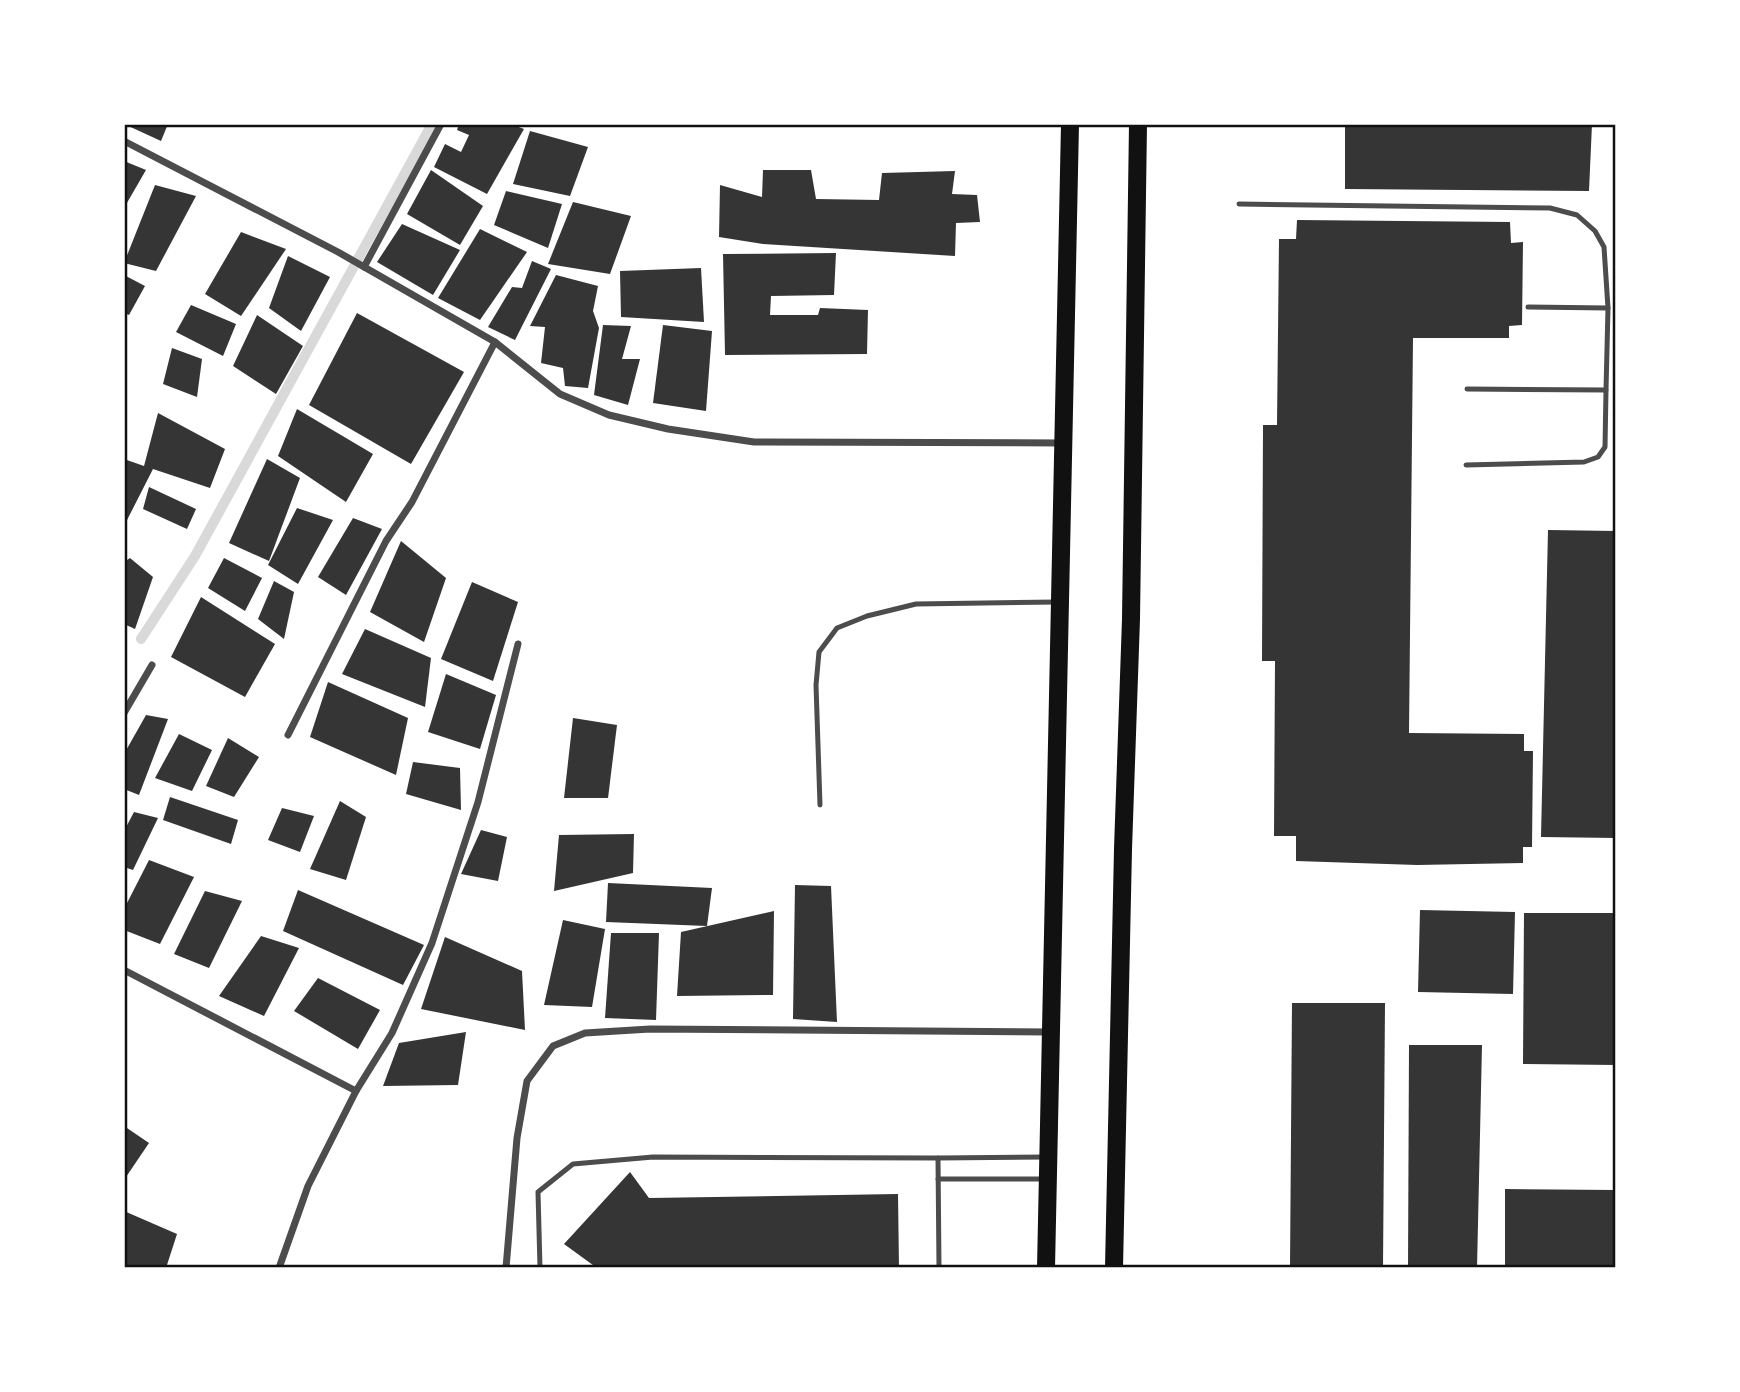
<svg xmlns="http://www.w3.org/2000/svg" width="1740" height="1392" font-family="'Source Serif 4',serif">
<style>
.lines{fill:none;stroke-linecap:round;stroke-linejoin:round}
.stream{stroke:#d9d9d9;stroke-width:10}
.building{fill:#353535}
.service{stroke:#4c4c4c;stroke-width:5}
.minor{stroke:#4c4c4c;stroke-width:7}
.primary{stroke:#111;stroke-width:18}
.neatline{fill:none;stroke:#111;stroke-width:2.5}
</style>
<rect width="100%" height="100%" fill="#fff"/>
<g class="lines">
<!-- stream -->
<path class="stream" d="M141 639 195 556 432 124"/>
</g>
<!-- building -->
<g class="building">
<path d="M124 124H168L161 141Z"/>
<path d="M459 124H511L524 129 487 194 434 167 445 144 461 152 469 135 457 130Z"/>
<path d="M1345 124H1592L1589 191 1345 189Z"/>
<path d="M530 131 588 147 570 196 513 184Z"/>
<path d="M124 161 146 170 124 208Z"/>
<path d="M431 170 483 206 460 245 407 214Z"/>
<path d="M763 170H811L816 199 879 200 882 173 955 171 952 194 977 195 980 222 956 223 955 256 763 244 719 237 720 185 762 197Z"/>
<path d="M155 185 196 196 156 271 124 263Z"/>
<path d="M506 191 562 204 548 248 494 225Z"/>
<path d="M573 202 631 216 610 274 548 264Z"/>
<path d="M1297 220 1510 222 1511 243 1523 242 1522 325 1509 326V338H1413L1409 733 1524 734V751H1533L1532 847H1523V863L1417 865 1296 861V836H1274L1275 661H1262L1263 425H1277L1279 239H1296Z"/>
<path d="M402 224 460 250 433 295 377 262Z"/>
<path d="M480 229 527 252 480 320 438 298Z"/>
<path d="M241 232 286 249 241 316 205 294Z"/>
<path d="M836 253 834 295 771 296 770 315H818L820 308 868 310 867 354 725 355 723 254Z"/>
<path d="M288 256 330 277 301 331 269 308Z"/>
<path d="M532 261 551 269 515 340 488 327 512 287 522 288Z"/>
<path d="M701 268 704 322 621 317 620 271Z"/>
<path d="M124 275 145 286 129 315 124 313Z"/>
<path d="M556 275 598 286 593 311 599 328 588 388 565 386 563 368 541 363 545 327 530 326Z"/>
<path d="M191 305 236 324 223 356 176 332Z"/>
<path d="M357 313 464 372 411 464 309 405Z"/>
<path d="M257 315 303 346 276 394 233 366Z"/>
<path d="M603 325 631 326 622 359H640L628 405 594 395Z"/>
<path d="M663 325 712 331 706 411 653 403Z"/>
<path d="M172 348 202 359 197 397 163 384Z"/>
<path d="M297 409 373 454 346 502 278 456Z"/>
<path d="M158 413 225 449 210 488 153 469 124 526V459L144 466Z"/>
<path d="M267 459 300 478 269 561 229 543Z"/>
<path d="M149 487 196 509 187 529 143 509Z"/>
<path d="M297 508 333 520 298 584 268 565Z"/>
<path d="M353 518 382 529 346 595 318 577Z"/>
<path d="M1548 530 1616 531V838L1541 837Z"/>
<path d="M401 541 446 578 424 642 370 612Z"/>
<path d="M130 558 153 577 135 629 124 624V562Z"/>
<path d="M224 558 262 578 245 611 208 588Z"/>
<path d="M274 581 294 592 284 639 258 619Z"/>
<path d="M472 582 518 602 493 681 441 659Z"/>
<path d="M201 597 275 644 245 697 171 657Z"/>
<path d="M365 629 431 658 425 707 342 674Z"/>
<path d="M446 674 496 695 480 749 428 732Z"/>
<path d="M328 682 408 718 396 775 310 737Z"/>
<path d="M146 715 168 719 139 795 124 789V754Z"/>
<path d="M573 718 617 725 608 798H564Z"/>
<path d="M179 734 212 750 192 791 155 778Z"/>
<path d="M228 738 259 757 234 797 206 786Z"/>
<path d="M413 762 460 768 461 810 406 794Z"/>
<path d="M170 797 238 820 231 844 163 820Z"/>
<path d="M340 801 366 817 346 880 310 869Z"/>
<path d="M282 808 314 816 300 852 268 840Z"/>
<path d="M134 812 158 818 133 870 124 867V831Z"/>
<path d="M481 830 507 837 498 881 461 874Z"/>
<path d="M634 834 633 873 554 891 559 835Z"/>
<path d="M149 860 194 877 160 944 124 930V909Z"/>
<path d="M608 883 712 888 707 926 606 922Z"/>
<path d="M795 885 831 886 837 1022 793 1019Z"/>
<path d="M298 890 424 945 403 985 283 931Z"/>
<path d="M205 891 242 901 209 968 174 954Z"/>
<path d="M1420 910 1515 912 1513 994 1418 992Z"/>
<path d="M774 911 773 995 677 996 681 932Z"/>
<path d="M1524 913H1616V1065L1523 1064Z"/>
<path d="M563 920 605 929 592 1007 544 1005Z"/>
<path d="M611 933H659L656 1020 605 1018Z"/>
<path d="M261 936 299 948 264 1016 219 996Z"/>
<path d="M445 937 522 971 525 1030 421 1009Z"/>
<path d="M318 978 380 1010 358 1049 294 1011Z"/>
<path d="M1292 1003H1385L1383 1268H1290Z"/>
<path d="M466 1032 458 1085 383 1086 399 1043Z"/>
<path d="M1409 1045H1482L1477 1268H1408Z"/>
<path d="M124 1126 149 1143 124 1180Z"/>
<path d="M630 1172 649 1198 898 1194 899 1268H597L564 1244Z"/>
<path d="M1505 1189 1616 1190V1268H1505Z"/>
<path d="M124 1211 177 1234 166 1268H137L124 1264Z"/>
</g>
<g class="lines">
<!-- service -->
<g class="service">
<path d="M1239 204 1550 208 1577 215 1595 231 1604 247 1608 308 1606 390 1467 389"/>
<path d="M1528 307 1608 308"/>
<path d="M1466 465 1584 462 1598 457 1605 447 1606 390"/>
<path d="M820 805 816 685 819 652 837 628 867 616 916 604 1057 602"/>
<path d="M938 1179H1043"/>
<path d="M540 1268 538 1192 573 1164 653 1157 938 1158"/>
<path d="M939 1268 938 1158 1046 1157"/>
</g>
<!-- minor -->
<g class="minor">
<path d="M124 141 338 252 495 342 560 394 609 415 668 429 754 442 1063 443"/>
<path d="M364 267 441 124"/>
<path d="M124 713 152 665"/>
<path d="M288 735 386 541 412 502 495 342"/>
<path d="M124 970 356 1091"/>
<path d="M279 1268 308 1186 356 1091 392 1033 432 943 478 802 518 644"/>
<path d="M506 1268 517 1138 527 1081 553 1046 585 1033 650 1029 1050 1032"/>
</g>
<!-- primary -->
<g class="primary">
<path d="M1046 1268 1070 124"/>
<path d="M1114 1268 1123 849 1131 619 1138 124"/>
</g>
</g>
<!-- border -->
<rect width="1740" height="1392" fill="none" stroke="#ffffff" stroke-width="252"/>
<rect x="126" y="126" width="1488" height="1140" class="neatline"/>
</svg>
